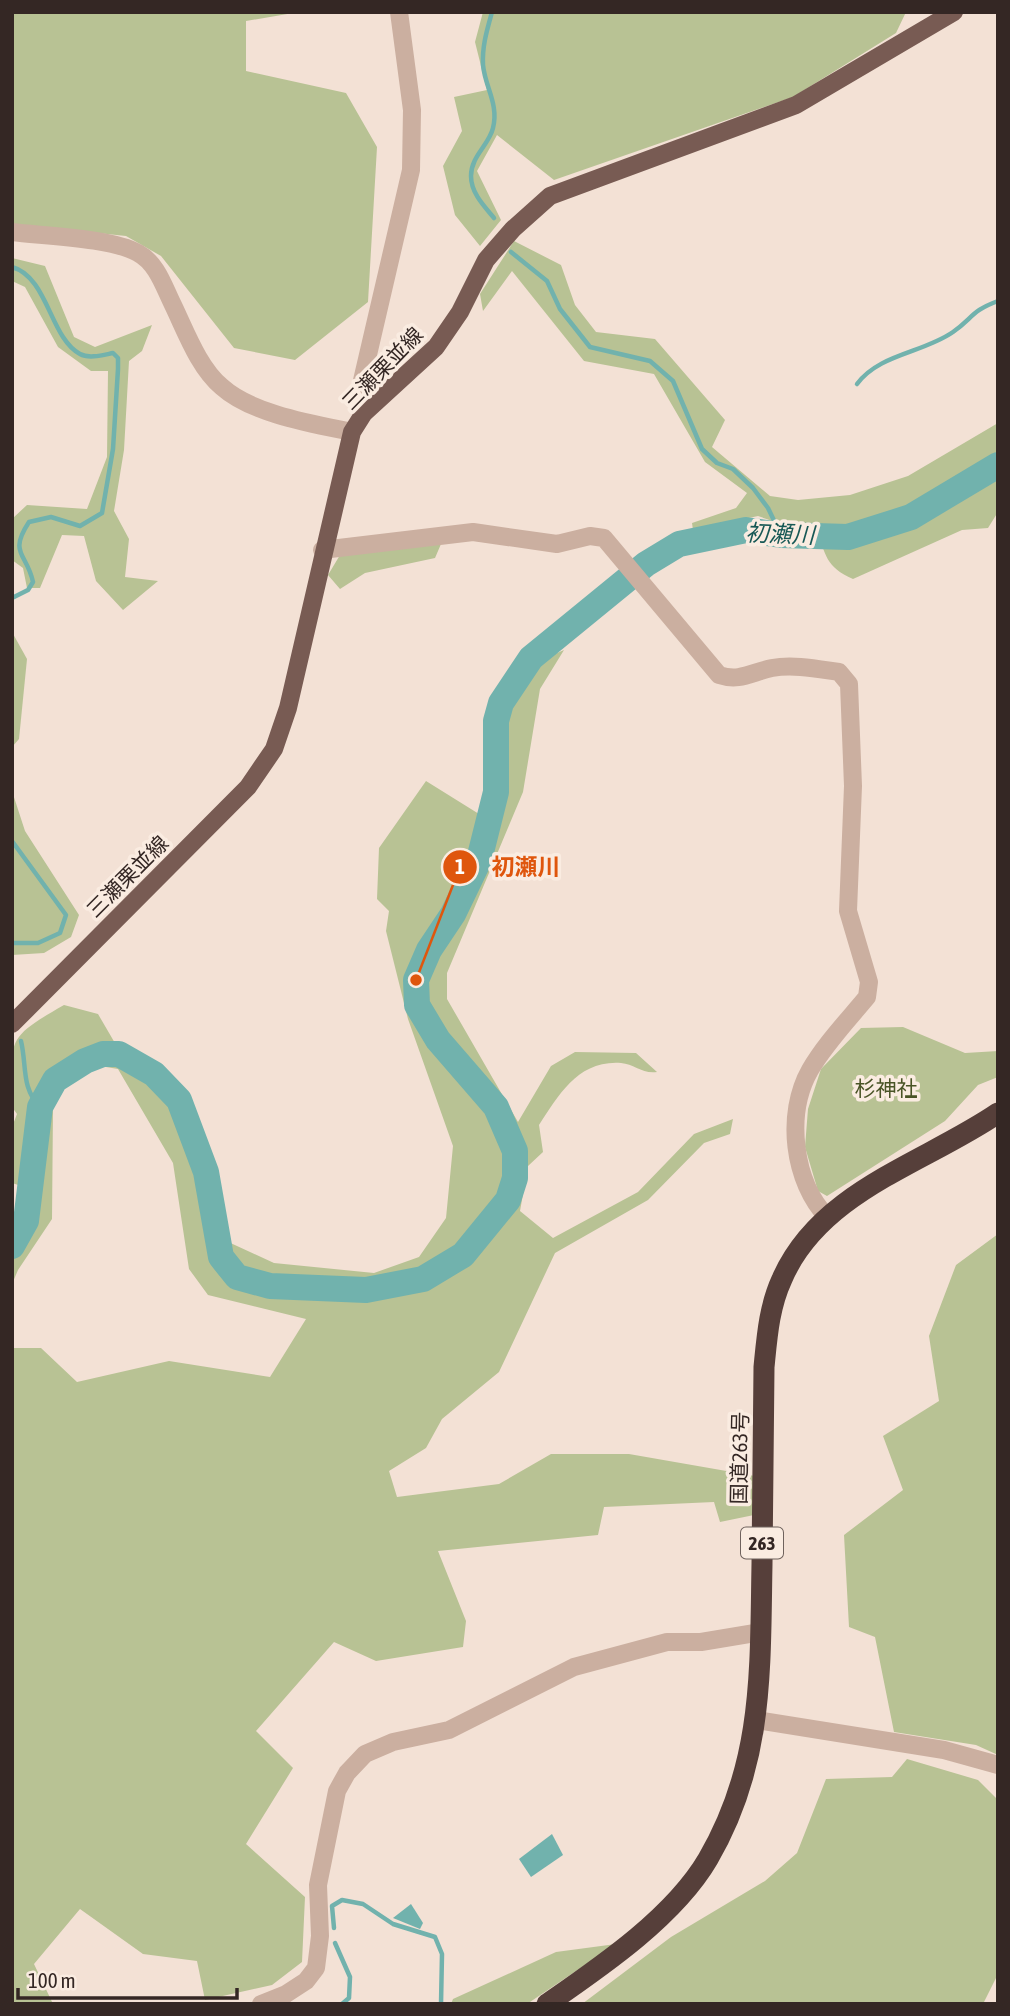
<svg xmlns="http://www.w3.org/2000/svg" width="1010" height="2016" font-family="'Asap Condensed','Noto Sans JP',sans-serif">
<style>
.green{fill:#b8c294}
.water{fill:#71b2ad}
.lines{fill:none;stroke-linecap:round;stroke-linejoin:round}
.stream{stroke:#71b2ad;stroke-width:4.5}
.river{stroke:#71b2ad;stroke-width:26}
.minor{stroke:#cbafa0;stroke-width:18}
.major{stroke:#785b53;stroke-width:18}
.highway{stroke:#563f3a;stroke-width:21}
.labels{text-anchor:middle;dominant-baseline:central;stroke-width:7;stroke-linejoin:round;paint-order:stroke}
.shield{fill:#faece1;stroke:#6f625d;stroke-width:2}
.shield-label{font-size:19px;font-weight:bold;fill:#342724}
.street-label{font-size:21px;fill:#342724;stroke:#faece1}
.park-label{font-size:21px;fill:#495426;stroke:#faece1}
.water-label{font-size:23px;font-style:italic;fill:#175855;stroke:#faece1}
.leader{fill:none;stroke:#df560d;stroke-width:2.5}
.callout-dot{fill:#df560d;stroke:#faece1;stroke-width:2.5}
.mark-label{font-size:21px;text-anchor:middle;font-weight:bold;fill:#fff}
.callout-label{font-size:23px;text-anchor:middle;font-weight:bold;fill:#df560d;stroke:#faece1;stroke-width:7;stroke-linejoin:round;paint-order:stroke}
</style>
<rect width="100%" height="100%" fill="#f3e1d5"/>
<!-- green -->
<g class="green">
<path d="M12 12H299L246 21V71L346 93 377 147 368 302 295 360 234 348 161 256 126 236 12 224Z"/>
<path d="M483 12H906L896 33 793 97 554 180 497 135 477 171 501 220 480 246 455 215 443 166 462 131 454 97 487 90 475 42Z"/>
<path d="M514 241 561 265 575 305 596 332 655 339 725 420 712 447 770 496 798 500 850 495 908 476 998 423V512L988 528 962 530 853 579C826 567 825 555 817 528L787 526 758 516 693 530 692 523 736 508 747 493 705 462 654 374 584 361 512 271 483 311 480 294Z"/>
<path d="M12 258 45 266 74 337 95 347 152 325 142 351 129 361 124 450 114 511 129 539 125 577 158 581 123 610 96 581 84 536 62 535 40 588H27L23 568 12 560V519L27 505 87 509 107 457 108 371H91L58 347 25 287 12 281Z"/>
<path d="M441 544 435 558 365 573 340 589 328 575 340 555Z"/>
<path d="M12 632 27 659 19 739 12 747Z"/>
<path d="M564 650 540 689 523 792 447 973V999L518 1122 551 1066 575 1052 636 1053 657 1072C642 1074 634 1064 621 1063 578 1060 559 1095 539 1125L543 1152 528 1166 520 1211 553 1238 638 1192 694 1134 733 1119 730 1134 704 1143 648 1200 555 1253 499 1372 442 1419 426 1448 389 1471 397 1497 499 1484 551 1454H629L755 1476 754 1515 720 1522 714 1502 604 1507 598 1535 438 1551 466 1621 463 1647 376 1661 334 1642 256 1731 293 1768 246 1844 305 1897 302 1962 272 1985 205 2000 197 1961 143 1954 80 1909 34 1964 53 2004H12V1348H41L77 1382 169 1361 270 1377 306 1319 208 1295 189 1269 173 1163 118 1069 100 1066 69 1081 53 1107 52 1219 18 1270 12 1284V1261L38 1221 37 1191 12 1183V1127L17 1114 12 1107C12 1039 3 1040 64 1005L98 1014 119 1050 189 1111 216 1198 224 1240 274 1263 374 1273 419 1257 446 1218 453 1146 408 1019 386 931 389 911 377 899 379 848 426 781 479 814 497 816 509 754 508 704 536 662Z"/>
<path d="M12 791 25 831 79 915 71 937 44 953 12 955Z"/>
<path d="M903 1027 965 1053 998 1051V1077L978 1085 945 1121 827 1196 818 1191 805 1147 808 1109 821 1069 861 1028Z"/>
<path d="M998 1234V1755L976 1745 894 1732 875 1637 849 1627 844 1535 903 1490 883 1436 939 1401 929 1336 956 1265Z"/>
<path d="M907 1759 978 1780 998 1800V1974L983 2004H582L671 1937 765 1881 797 1853 826 1779 892 1777Z"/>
<path d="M616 1944 527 2004H451L453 1999 556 1952Z"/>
</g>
<!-- water -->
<g class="water">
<path d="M552 1834 563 1855 531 1877 519 1859Z"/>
<path d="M411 1904 423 1923 420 1929 393 1918Z"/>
</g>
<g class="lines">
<!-- stream -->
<g class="stream">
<path d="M492 12C487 30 482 46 483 65 485 87 499 104 493 128 489 145 471 156 471 176 471 193 484 206 494 218"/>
<path d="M511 252 547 281 560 309 590 347 650 361 673 381 702 449 717 463 733 469 753 488 768 508 781 535"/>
<path d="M12 267C48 277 50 338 80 354 89 359 103 355 113 353L118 358V369L113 449 102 513 80 526 51 517 29 522C8 554 27 553 33 582L28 590 12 598"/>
<path d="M857 384C879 354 923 353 953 332 973 318 971 311 998 301"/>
<path d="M12 841 66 915 60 933 38 943H12"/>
<path d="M21 1041C27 1066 21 1088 40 1107"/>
<path d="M334 1928 332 1906 342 1900 363 1904 393 1924 435 1937 442 1954 441 2004"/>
<path d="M335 1943 350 1977 349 1998 342 2004"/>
</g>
<!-- river -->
<path class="river" d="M12 1246 26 1221 40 1107 55 1080 85 1061 103 1054H119L154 1074 179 1100 206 1172 221 1257 237 1277 270 1286 366 1290 423 1279 463 1255 508 1200 515 1178V1151L496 1107 438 1040 417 1005 416 980 429 950 453 914 479 860 496 792V721L501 703 531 658 646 564 679 544 746 530 781 535 848 537 911 517 998 465"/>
<!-- minor -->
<g class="minor">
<path d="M12 232C44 236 112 238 138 253 157 263 164 287 173 305 186 332 199 368 222 387 252 414 313 424 352 432"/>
<path d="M364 413 357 402 411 170 412 110 399 12"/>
<path d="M322 550 473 532 557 544 590 536 604 538 719 675C740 682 752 672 772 668 793 664 818 669 839 672L849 684 853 786 848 911 869 982 867 997C848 1020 825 1044 810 1070 785 1114 793 1182 828 1218"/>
<path d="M757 1720 944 1750 998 1765"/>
<path d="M261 2004 286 1994 306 1981 316 1968 320 1936 318 1885 337 1791 347 1773 365 1754 393 1742 449 1730 574 1667 667 1642H701L761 1632"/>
</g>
<!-- major -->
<path class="major" d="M12 1024 248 787 274 749 288 708 352 432 364 413 436 347 460 312 486 260 513 229 550 196 796 105 954 12"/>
<!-- highway -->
<path class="highway" d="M547 2004C602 1966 674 1917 708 1859 764 1763 760 1670 762 1564 763 1499 763 1433 764 1367 767 1337 769 1307 782 1279 820 1191 925 1163 998 1113"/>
</g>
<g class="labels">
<!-- shield labels -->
<rect class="shield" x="741" y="1527.5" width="42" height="31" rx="5"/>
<g class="shield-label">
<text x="762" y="1543">263</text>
</g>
<!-- street labels -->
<g class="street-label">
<text transform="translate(382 368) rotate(-46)">三瀬栗並線</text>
<text transform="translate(127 876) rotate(-45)">三瀬栗並線</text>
<text transform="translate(739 1458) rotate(-89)">国道263号</text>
</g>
<!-- park labels -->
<g class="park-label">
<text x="886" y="1088">杉神社</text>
</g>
<!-- water labels -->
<g class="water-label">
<text transform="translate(780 534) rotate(2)">初瀬川</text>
</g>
</g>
<!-- callouts -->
<path class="leader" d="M416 980L460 867"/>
<g class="callout-dot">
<circle cx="416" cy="980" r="7"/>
<circle cx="460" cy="867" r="18"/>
</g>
<g class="mark-label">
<text x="460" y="874">1</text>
</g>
<g class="callout-label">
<text x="526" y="875">初瀬川</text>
</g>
<!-- border -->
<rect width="1010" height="2016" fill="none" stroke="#342724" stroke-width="28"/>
<!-- scale -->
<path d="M18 1988v10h219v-10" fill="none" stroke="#342724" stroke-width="3.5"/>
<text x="28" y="1988" font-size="21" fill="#342724" stroke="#faece1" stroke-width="5" paint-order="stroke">100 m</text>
</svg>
